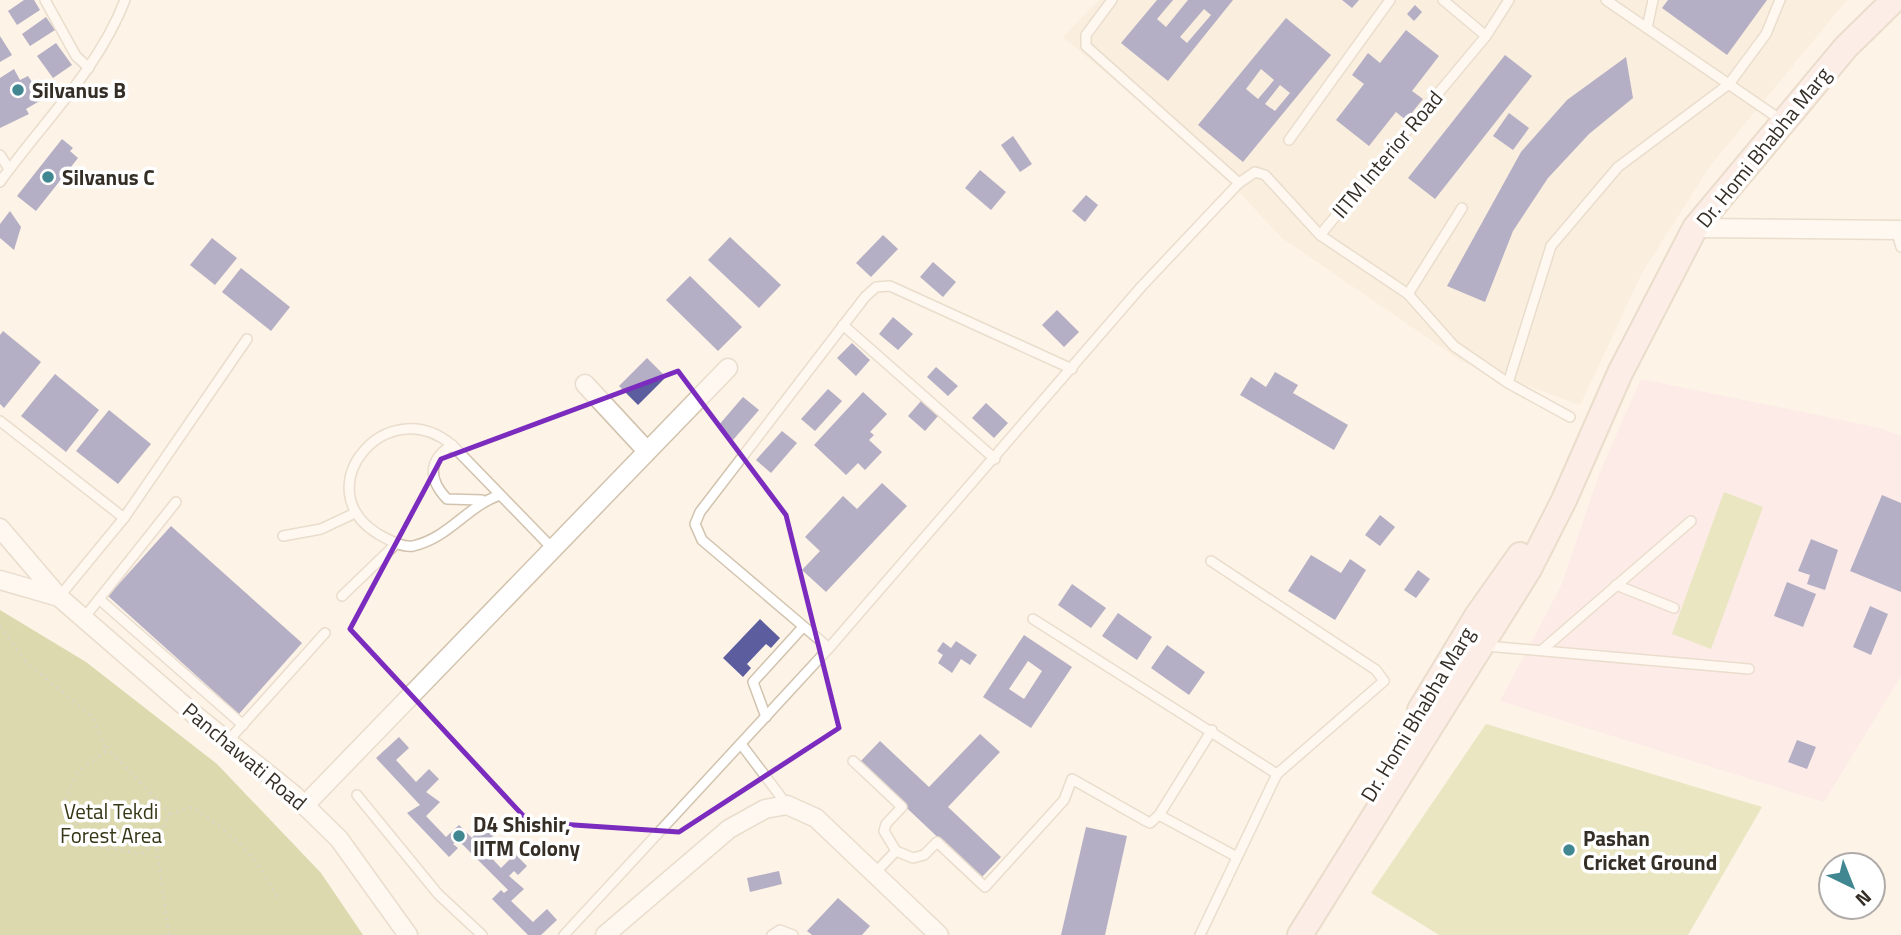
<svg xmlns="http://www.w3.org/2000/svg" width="1901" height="935" font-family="'Titillium Web',sans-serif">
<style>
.commercial{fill:#fde3eb}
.education{fill:#f6e9d5}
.green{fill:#d2d797}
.forest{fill:#b4ba6c}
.building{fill:#5b5d9e;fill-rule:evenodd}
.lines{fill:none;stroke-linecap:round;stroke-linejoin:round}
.lane-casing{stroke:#d2c3ae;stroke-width:12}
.street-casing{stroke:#d2c3ae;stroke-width:21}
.secondary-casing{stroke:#d2c3ae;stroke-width:28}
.path{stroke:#b5aca1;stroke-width:2.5;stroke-dasharray:2 5;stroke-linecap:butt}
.lane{stroke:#fff;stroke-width:9}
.street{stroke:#fff;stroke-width:18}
.secondary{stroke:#fae9e8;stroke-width:24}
.marked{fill:none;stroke:#7b2cbf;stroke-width:5;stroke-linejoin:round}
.poi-dot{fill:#408791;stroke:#fff;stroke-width:2.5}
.labels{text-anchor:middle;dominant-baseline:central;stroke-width:7;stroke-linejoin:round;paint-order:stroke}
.poi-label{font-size:21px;font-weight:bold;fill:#342e26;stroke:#fff;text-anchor:start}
.street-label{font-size:21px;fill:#342e26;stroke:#fff}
.park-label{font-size:21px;fill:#353715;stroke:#fff}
</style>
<rect width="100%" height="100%" fill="#fdf3e6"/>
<!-- commercial -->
<path class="commercial" d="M1641 379 1880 428 1901 436V676L1824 802 1500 701 1561 586 1600 472Z"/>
<!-- education -->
<path class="education" d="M1099 0H1847L1710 166 1642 273 1580 405 1463 362 1282 238 1208 159 1063 37Z"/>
<!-- green -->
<g class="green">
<path d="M1724 492 1763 507 1711 649 1672 634Z"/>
<path d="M1486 724 1762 807 1688 935H1439L1371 893Z"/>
</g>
<!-- forest -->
<path class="forest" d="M0 610 86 662 217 764 321 873 363 935H0Z"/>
<!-- building -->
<g class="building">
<path d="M24 0H34L40 10 17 25 8 11Z"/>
<path d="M1157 0H1173L1157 19 1166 27 1188 0H1233L1168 81 1121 43ZM1204 9 1211 15 1187 43 1180 37Z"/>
<path d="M1342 0H1359L1352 8Z"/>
<path d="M1668 0H1767L1727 55 1662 8Z"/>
<path d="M1415 5 1422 12 1414 21 1407 14Z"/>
<path d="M46 17 55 30 30 46 22 34Z"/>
<path d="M1286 18 1331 55 1243 162 1198 125ZM1261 69 1274 80 1258 99 1246 89ZM1280 85 1290 93 1275 111 1265 104Z"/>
<path d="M1406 30 1439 56 1412 91 1423 99 1406 120 1396 112 1369 146 1336 120 1364 84 1352 75 1368 53 1380 63Z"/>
<path d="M0 36 12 55 0 62Z"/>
<path d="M56 43 72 65 53 78 37 56Z"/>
<path d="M1505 55 1532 76 1435 199 1408 178Z"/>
<path d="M1626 57 1633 98 1589 134 1548 178 1513 231 1485 302 1447 286 1521 152 1567 100Z"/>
<path d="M14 69 20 80 28 76 43 99 26 109 29 114 0 128V78Z"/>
<path d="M1509 113 1529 128 1513 150 1493 136Z"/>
<path d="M1013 136 1032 164 1020 172 1001 145Z"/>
<path d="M62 139 73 148 70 151 78 158 36 211 17 196Z"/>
<path d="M980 170 1006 192 991 210 965 188Z"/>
<path d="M1086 195 1098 205 1085 222 1072 211Z"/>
<path d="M10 211 21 227 14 250 0 238V224Z"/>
<path d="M883 235 898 249 871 277 856 263Z"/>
<path d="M730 237 781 285 759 308 708 260Z"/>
<path d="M212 238 237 258 215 285 190 265Z"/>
<path d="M933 262 956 282 943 297 920 277Z"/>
<path d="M241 268 290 307 271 331 222 292Z"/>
<path d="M690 276 742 327 718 351 666 300Z"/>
<path d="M1057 310 1079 332 1064 347 1042 325Z"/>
<path d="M893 317 913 334 898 350 879 334Z"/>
<path d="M3 331 41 362 4 408 0 404V335Z"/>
<path d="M852 343 870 360 856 376 837 358Z"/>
<path d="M647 358 666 377 638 405 619 386Z"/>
<path d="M936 367 958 386 948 396 927 377Z"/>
<path d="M1275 372 1298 385 1293 393 1348 425 1334 450 1240 395 1251 377 1266 387Z"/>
<path d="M55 374 99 410 66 452 21 416Z"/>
<path d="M828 389 842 401 815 431 801 419Z"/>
<path d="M863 392 887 414 870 432 874 435 869 440 882 452 865 470 858 463 846 475 814 445Z"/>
<path d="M743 397 759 410 733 440 718 426Z"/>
<path d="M921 401 938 416 925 431 908 416Z"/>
<path d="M986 403 1008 423 994 438 972 418Z"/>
<path d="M109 410 151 444 118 484 76 451Z"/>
<path d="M782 431 797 443 771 473 756 460Z"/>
<path d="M882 483 907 506 826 592 802 570 820 551 805 537 843 496 857 509Z"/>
<path d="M1882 495 1901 503V592L1850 571Z"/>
<path d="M1380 515 1395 527 1380 546 1365 535Z"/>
<path d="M171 526 302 643 239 714 108 596Z"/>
<path d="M1811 539 1838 550 1825 590 1807 584 1810 575 1798 571Z"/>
<path d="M1311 555 1341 573 1350 559 1366 570 1335 620 1288 591Z"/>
<path d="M1418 570 1430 579 1416 598 1404 590Z"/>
<path d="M1787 582 1816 594 1803 627 1774 616Z"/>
<path d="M1072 584 1106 608 1091 628 1058 605Z"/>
<path d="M1870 606 1888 614 1871 655 1853 647Z"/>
<path d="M1118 613 1152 637 1137 660 1102 636Z"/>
<path d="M760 619 780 638 771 648 766 644 747 664 751 668 743 677 723 658Z"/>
<path d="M1024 635 1072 667 1031 728 983 697ZM1028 661 1042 671 1024 699 1009 689Z"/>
<path d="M956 641 977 655 970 665 961 659 952 673 938 663 943 655 937 651 943 642 951 648Z"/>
<path d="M1167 645 1205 672 1189 695 1151 668Z"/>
<path d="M980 734 1000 752 948 807 1001 857 981 878 859 763 880 741 929 787Z"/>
<path d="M399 737 409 748 396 760 416 782 429 769 439 779 426 792 440 802 426 816 446 837 459 825 472 838 483 822 495 834 481 848 484 850 501 868 515 854 527 866 518 875 514 871 509 876 524 889 511 901 533 922 547 909 557 920 541 935H528L492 899 501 890 504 893 508 890 458 840 453 844 458 848 449 857 407 813 420 805 376 758Z"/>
<path d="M1797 740 1816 747 1807 769 1788 762Z"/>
<path d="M1086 827 1127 836 1105 935H1061Z"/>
<path d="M779 871 782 884 750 892 747 878Z"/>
<path d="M838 898 870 926 862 935H812L807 931Z"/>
</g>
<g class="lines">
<!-- lane casing -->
<g class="lane-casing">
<g id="lane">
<path d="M45 0 76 56 89 68"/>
<path d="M1112 0 1086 35V46L1239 183"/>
<path d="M1443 0 1486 36"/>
<path d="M1606 0 1781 120"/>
<path d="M1647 28 1653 0"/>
<path d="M1289 140 1390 0"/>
<path d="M0 155 9 169"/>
<path d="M0 182C43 122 98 70 125 0"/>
<path d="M1896 230 1901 247"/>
<path d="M1320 235 1408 294 1454 346 1508 383 1570 417"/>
<path d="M1408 294 1462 208"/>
<path d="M843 325 995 459"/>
<path d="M1508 383 1551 246 1618 167 1729 84 1766 34 1780 0"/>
<path d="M0 421 124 518 59 597"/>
<path d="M452 445C428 460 428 479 447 499L482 500"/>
<path d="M500 495C467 506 449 538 413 546 402 548 387 539 378 534 305 489 386 390 452 445L553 549"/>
<path d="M124 518 247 339"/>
<path d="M283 536 321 529 355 513"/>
<path d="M1211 561 1376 670 1384 681 1277 774"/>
<path d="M1616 585 1674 608"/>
<path d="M342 596 397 543"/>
<path d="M99 599 243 725"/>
<path d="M84 618 176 502"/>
<path d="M1033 619 1277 774 1200 935"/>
<path d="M1486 646 1749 669"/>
<path d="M829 648 702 540 695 524 700 512 865 297 876 287 890 286 1072 369"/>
<path d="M1542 650 1691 521"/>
<path d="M766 717 753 682 803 627"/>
<path d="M1212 730 1159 815 1237 857"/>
<path d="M228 741 325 633"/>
<path d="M741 744 787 805"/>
<path d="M853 761 902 807 886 824 884 831 896 851 913 858 924 855 937 842 985 887 1064 800 1072 779 1146 821 1150 823 1159 815"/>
<path d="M357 795 438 894 482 935"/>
<path d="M874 874 896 851"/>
<path d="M564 935 829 648 1141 287 1239 183 1255 172 1265 175 1320 235 1486 36 1509 0"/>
<path d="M772 935 780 930 793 935"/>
</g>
</g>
<!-- street casing -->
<g class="street-casing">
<g id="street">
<path d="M1695 228 1901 230"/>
<path d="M585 384 647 451"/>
<path d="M0 528 59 597 195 715 294 795 339 839 408 935"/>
<path d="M0 580 59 597"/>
<path d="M305 805 728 368"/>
<path d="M605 935 729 829 765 809 787 805 816 818 939 935"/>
</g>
</g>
<!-- secondary casing -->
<g class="secondary-casing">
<g id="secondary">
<path d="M1420 710 1477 616 1520 555"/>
<path d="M1300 935 1529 569 1564 500 1620 373 1695 228 1846 47 1894 0"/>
</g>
</g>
<!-- path -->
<g class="path">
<path d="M0 626 26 662 93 717 106 751 78 772 65 800C87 851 89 844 141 854L156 842 170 814 193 807C235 837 256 854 279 901"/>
<path d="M106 747 170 814"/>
<path d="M156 842 169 935"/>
</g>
<!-- lane -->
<use href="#lane" class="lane"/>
<!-- street -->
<use href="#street" class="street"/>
<!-- secondary -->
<use href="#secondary" class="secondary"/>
</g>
<!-- marked area -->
<path d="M0 0H1901V935H0ZM678 371 786 515 839 728 679 832 529 822 350 629 441 459Z" fill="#fdf3e6" fill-opacity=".55" fill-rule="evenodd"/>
<path class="marked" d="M678 371 786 515 839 728 679 832 529 822 350 629 441 459Z"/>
<!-- markers -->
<g class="poi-dot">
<circle cx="18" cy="90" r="7"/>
<circle cx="48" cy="177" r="7"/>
<circle cx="459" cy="836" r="7"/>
<circle cx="1569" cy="850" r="7"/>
</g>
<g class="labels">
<!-- poi labels -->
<g class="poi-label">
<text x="32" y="90">Silvanus B</text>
<text x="62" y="177">Silvanus C</text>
<text x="473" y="824">D4 Shishir,<tspan x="473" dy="24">IITM Colony</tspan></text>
<text x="1583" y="838">Pashan<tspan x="1583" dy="24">Cricket Ground</tspan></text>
</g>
<!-- street labels -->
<g class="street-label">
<text transform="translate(1763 147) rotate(-51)">Dr. Homi Bhabha Marg</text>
<text transform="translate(1387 154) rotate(-50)">IITM Interior Road</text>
<text transform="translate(1417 714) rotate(-59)">Dr. Homi Bhabha Marg</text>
<text transform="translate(245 756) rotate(40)">Panchawati Road</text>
</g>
<!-- park labels -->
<g class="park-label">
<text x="111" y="811">Vetal Tekdi<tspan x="111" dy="24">Forest Area</tspan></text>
</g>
</g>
<!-- north arrow -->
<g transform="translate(1852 886) rotate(137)"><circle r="33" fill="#ffffff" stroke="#aeaba8" stroke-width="2"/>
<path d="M0-5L12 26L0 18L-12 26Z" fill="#408791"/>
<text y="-10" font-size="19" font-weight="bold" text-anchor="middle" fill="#342e26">N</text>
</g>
</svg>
